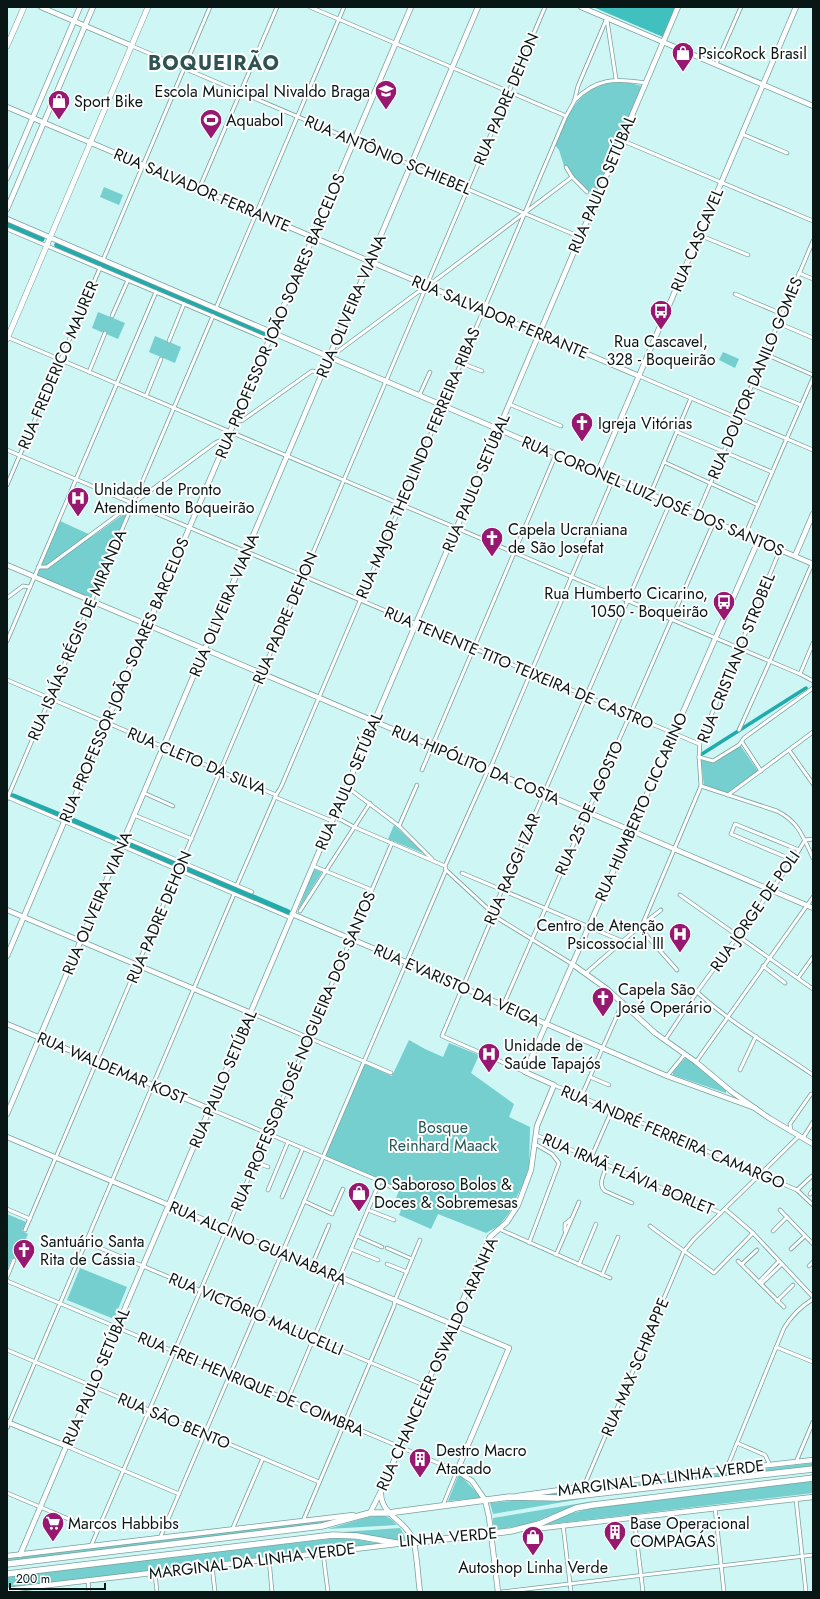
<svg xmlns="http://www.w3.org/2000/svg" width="820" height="1599" font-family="Jost,sans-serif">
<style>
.green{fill:#74cfce}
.forest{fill:#41c0c0}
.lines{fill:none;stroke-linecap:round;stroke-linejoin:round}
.canal{stroke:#22abab;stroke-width:3.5}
.river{stroke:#22abab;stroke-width:5.5}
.street-casing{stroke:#7aa09f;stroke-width:4.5}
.secondary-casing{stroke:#7aa09f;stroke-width:6}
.primary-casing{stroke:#7aa09f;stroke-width:6}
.highway-casing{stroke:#7aa09f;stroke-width:7}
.street{stroke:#fff;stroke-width:3}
.secondary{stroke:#fff;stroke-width:4.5}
.primary{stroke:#fff;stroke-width:5}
.highway{stroke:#fff;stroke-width:5.5}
.labels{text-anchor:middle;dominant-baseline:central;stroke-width:4;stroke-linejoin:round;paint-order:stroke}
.poi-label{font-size:16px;fill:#081616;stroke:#fff;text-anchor:start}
.street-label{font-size:16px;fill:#081616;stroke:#fff}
.park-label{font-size:16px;fill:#255959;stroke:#fff}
.district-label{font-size:20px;font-weight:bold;letter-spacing:1px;fill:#2f5352;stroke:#fff}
</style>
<rect width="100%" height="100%" fill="#cdf6f5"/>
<!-- green -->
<g class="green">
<path d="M622 81 642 86 595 195C583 189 572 178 566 165L564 166 559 150 555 145C571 109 578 85 622 81Z"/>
<path d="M104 187 123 195 119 205 100 197Z"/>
<path d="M98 312 125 323 118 339 92 328Z"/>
<path d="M155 336 181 347 175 363 149 352Z"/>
<path d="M723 352 739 359 735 368 719 360Z"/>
<path d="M128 511 90 599 36 577 60 521 93 536Z"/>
<path d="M740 745 758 771 728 793 704 786 701 760 714 763Z"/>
<path d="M394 825 425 854 388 839Z"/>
<path d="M314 869 322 872 298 910Z"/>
<path d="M409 1040 425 1049 443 1057 449 1043 479 1055 471 1073 514 1104 509 1117 530 1127 529 1166 525 1180 509 1213 499 1226 486 1233 438 1214 431 1229 399 1215 401 1210 393 1206 400 1188 325 1157 365 1064 392 1076Z"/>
<path d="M685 1058 695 1064 726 1090V1093L673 1075V1072Z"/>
<path d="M7 1214 26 1222 22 1231 28 1234 17 1260 12 1258 7 1270Z"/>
<path d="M80 1268 127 1287 114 1319 67 1300Z"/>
<path d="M813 1463V1466L559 1496 540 1495Z"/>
<path d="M458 1476H461L479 1495V1498L448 1501Z"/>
<path d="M813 1481V1493L543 1525 566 1515 592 1508Z"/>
<path d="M593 1497 493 1514 490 1503 521 1500 557 1501Z"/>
<path d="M594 1501 566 1509 529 1524 495 1530 493 1523V1518Z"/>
<path d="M383 1515 391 1519 397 1525 328 1529 368 1517Z"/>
<path d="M348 1518 323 1524 7 1561V1558Z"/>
<path d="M400 1528 407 1540H393L328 1533Z"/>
<path d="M337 1538 354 1539 381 1544 7 1589V1576Z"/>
</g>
<!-- forest -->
<path class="forest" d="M593 7H675L663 37Z"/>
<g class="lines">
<!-- canal -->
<path class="canal" d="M702 754 806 688"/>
<!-- river -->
<g class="river">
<path d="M7 224 42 239"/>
<path d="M57 245 267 335"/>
<path d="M13 796 62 816"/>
<path d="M72 820 120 841"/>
<path d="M126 843 288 912"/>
</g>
<!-- street casing -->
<g class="street-casing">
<g id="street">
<path d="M310 7 566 116"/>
<path d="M607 20 616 79"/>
<path d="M132 46 580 237"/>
<path d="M716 64 741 7"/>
<path d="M574 101C596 78 616 78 646 83"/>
<path d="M742 134 787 153"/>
<path d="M621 140 813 221"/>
<path d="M566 167 572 177 587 192"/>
<path d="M199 189 277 7"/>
<path d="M7 229 269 340"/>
<path d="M699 235 748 255"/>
<path d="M103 260 210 7"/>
<path d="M799 273 813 279"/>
<path d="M428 283 433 282 572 177"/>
<path d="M735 294 782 314"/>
<path d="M216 308 344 7"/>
<path d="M112 316 128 280"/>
<path d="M778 323 813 338"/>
<path d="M7 337 800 674 813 681"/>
<path d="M169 341 184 304"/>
<path d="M331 352H337L418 292 425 291"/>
<path d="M765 354 813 375"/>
<path d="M461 363 482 371"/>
<path d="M89 372 105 333"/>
<path d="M639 376 813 450"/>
<path d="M752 385 801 405"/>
<path d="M146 396 161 359"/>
<path d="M419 396 430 372"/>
<path d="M509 404 561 426"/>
<path d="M235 420 240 421 243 420 312 371 322 373"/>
<path d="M677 432 772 472"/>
<path d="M7 450 699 744"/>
<path d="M664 462 758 505"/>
<path d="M7 485 100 268"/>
<path d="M650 495 691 398"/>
<path d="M697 515 813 241"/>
<path d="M745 535 813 378"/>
<path d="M38 567H47L215 443 219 441 226 443"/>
<path d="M7 598 23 586 30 587"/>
<path d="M7 641 156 292"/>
<path d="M800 674 813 643"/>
<path d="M7 680 276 795"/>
<path d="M739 730 770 661 812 564"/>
<path d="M742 742 761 771"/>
<path d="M789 750 813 784"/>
<path d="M699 757 713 761 739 745 744 738 813 688"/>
<path d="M422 770 556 454"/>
<path d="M701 786 777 811C799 822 803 837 813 858"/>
<path d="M347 787 399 826 432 859"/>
<path d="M144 793 173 806"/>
<path d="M728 795 813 732"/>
<path d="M7 797 291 918"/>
<path d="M275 797 332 821"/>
<path d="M7 799 213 316"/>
<path d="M134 815 192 839"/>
<path d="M334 816 354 827 445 866"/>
<path d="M399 826 417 785"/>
<path d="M125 838 252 892"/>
<path d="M793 860 731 834 735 824 799 850"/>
<path d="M313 866 372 890"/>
<path d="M446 870 499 919 572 964"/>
<path d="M462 873 622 941"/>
<path d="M237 885 276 795 281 787 566 116 574 102 578 86 607 18"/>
<path d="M680 895 813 989"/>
<path d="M300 911 370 803"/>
<path d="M643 923 701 786 699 757 700 742 780 550"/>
<path d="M639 927 677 970"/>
<path d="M763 966 785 983"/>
<path d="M586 973 639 927 661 910"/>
<path d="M798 978 813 957"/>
<path d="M697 992C732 1024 774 1048 813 1075"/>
<path d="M503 1006 714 522"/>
<path d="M251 1013 391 1073"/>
<path d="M665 1040 697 992 793 860 805 840 813 839"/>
<path d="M696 1062 813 897"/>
<path d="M740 1070 756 1036"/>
<path d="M525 1072 442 1036 492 918V913L670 503"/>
<path d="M667 1076 685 1054"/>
<path d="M590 1077 609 1085"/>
<path d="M554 1085 797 1190 813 1205"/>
<path d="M581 1097 623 1002"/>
<path d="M210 1109 380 1181 393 1188"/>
<path d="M791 1131 790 1124 811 1094"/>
<path d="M536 1135 721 1213"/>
<path d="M803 1138 813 1122"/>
<path d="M591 1158 612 1110"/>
<path d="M255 1162 268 1167"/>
<path d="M607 1165C605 1173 597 1184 605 1191L632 1203"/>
<path d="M268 1190 288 1142"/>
<path d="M797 1190 812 1176"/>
<path d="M810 1194 813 1190"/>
<path d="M282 1197 303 1148"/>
<path d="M304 1201 332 1214 343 1189"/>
<path d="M7 1209 30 1219"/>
<path d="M725 1209 753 1233 813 1297"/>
<path d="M368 1210 394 1220"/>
<path d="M780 1210 813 1244"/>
<path d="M650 1226C671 1242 693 1257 714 1273L753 1233"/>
<path d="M499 1229 610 1278"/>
<path d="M25 1230 545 7"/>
<path d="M565 1231V1224L571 1219"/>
<path d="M773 1231 787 1217"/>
<path d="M357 1236 382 1247"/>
<path d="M86 1242 426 1386"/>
<path d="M529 1243 559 1163 552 1154 535 1144"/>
<path d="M387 1248 412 1259"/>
<path d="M351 1249 378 1260"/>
<path d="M791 1249 805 1236"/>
<path d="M556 1255 579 1202"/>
<path d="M738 1261 784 1307"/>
<path d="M387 1264 407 1272"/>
<path d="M742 1264 757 1250"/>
<path d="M312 1265 329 1225"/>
<path d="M579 1265 596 1224"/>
<path d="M809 1266 813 1262"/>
<path d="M602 1275 618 1237"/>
<path d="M7 1277 14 1260"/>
<path d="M7 1281 457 1471 443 1505"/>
<path d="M759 1282 779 1261"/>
<path d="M761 1284 782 1264"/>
<path d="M777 1301 793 1285"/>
<path d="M776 1347 813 1362"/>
<path d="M7 1350 319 1482"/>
<path d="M288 1399 380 1181"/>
<path d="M7 1428 234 894"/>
<path d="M737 1443 765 1455 770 1465"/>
<path d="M66 1446 179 1494"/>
<path d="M796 1462 813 1422"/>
<path d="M726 1470 784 1328C792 1315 800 1307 813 1299"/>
<path d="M584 1486 684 1251 694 1239 799 1136"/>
<path d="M7 1493 97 1531"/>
<path d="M796 1499 806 1592"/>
<path d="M715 1508 724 1592"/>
<path d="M634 1517 643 1592"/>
<path d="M303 1521 394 1306 395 1300 420 1240"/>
<path d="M563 1525 571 1592"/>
<path d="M232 1530 263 1458"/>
<path d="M160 1538 446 870 445 866 488 770 492 764 613 479"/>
<path d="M91 1546 392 843"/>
<path d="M323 1553 328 1592"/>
<path d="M269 1559 272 1592"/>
<path d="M212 1566 215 1592"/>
<path d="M155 1573 157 1592"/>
<path d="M88 1580 89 1592"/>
<path d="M501 1592 813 1555"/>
</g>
</g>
<!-- secondary casing -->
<g class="secondary-casing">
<g id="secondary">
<path d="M41 7 132 46"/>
<path d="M581 7 813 106"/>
<path d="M7 107 639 376"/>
<path d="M7 178 80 7"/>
<path d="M7 209 93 7"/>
<path d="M7 219 813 564"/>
<path d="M598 472 796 7"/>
<path d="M795 556 813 514"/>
<path d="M7 565 813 908"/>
<path d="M7 910 251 1013"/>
<path d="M292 914 446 979 477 994 667 1076 755 1108"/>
<path d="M7 956 411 7"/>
<path d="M572 964 607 989 655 1033 696 1062 732 1092 769 1118 813 1144"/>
<path d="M7 1024 210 1109"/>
<path d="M7 1114 478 7"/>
<path d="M7 1137 509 1348 457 1471 472 1481 485 1500 489 1517 498 1592"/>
<path d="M7 1422 66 1446"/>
<path d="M381 1492C380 1515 405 1520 413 1539 417 1551 418 1579 420 1592"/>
<path d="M517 1496 617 1482 813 1460"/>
<path d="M368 1514 370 1513 381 1491 490 1237 507 1222 518 1205 531 1170 537 1126 554 1085 525 1072 758 541"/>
<path d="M525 1530 813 1497"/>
<path d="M20 1555 678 7"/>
<path d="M7 1556 353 1515"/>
<path d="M7 1590 397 1544"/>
</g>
</g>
<!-- primary casing -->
<g class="primary-casing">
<g id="primary">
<path d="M7 46 24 7"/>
<path d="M7 339 148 7"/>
</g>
</g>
<!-- highway casing -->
<g class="highway-casing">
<g id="highway">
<path d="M7 1564 322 1526 370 1513H388L509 1497 558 1498 813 1469"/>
<path d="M7 1574 333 1535 357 1536 402 1544 511 1531 539 1524 576 1508 593 1505 813 1478"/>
</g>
</g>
<!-- street -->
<use href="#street" class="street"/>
<!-- secondary -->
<use href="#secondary" class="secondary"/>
<!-- primary -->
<use href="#primary" class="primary"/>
<!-- highway -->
<use href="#highway" class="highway"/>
</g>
<!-- icons -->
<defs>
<g id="shop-pin" transform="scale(1.15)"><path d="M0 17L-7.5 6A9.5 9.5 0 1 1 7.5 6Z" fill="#971870" stroke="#fff"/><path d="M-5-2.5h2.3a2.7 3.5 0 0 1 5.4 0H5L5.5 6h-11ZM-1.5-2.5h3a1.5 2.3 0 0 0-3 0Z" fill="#fff"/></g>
<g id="school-pin" transform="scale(1.15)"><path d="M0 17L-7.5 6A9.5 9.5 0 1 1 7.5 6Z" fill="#971870" stroke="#fff"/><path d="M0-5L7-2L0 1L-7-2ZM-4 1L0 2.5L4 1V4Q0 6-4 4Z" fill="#fff"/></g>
<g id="stadium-pin" transform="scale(1.15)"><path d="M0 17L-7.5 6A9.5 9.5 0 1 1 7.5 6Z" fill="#971870" stroke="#fff"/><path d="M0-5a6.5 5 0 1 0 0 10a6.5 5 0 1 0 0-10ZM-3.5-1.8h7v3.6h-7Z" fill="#fff"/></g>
<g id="bus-pin" transform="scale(1.15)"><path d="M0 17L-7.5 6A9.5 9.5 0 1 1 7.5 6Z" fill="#971870" stroke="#fff"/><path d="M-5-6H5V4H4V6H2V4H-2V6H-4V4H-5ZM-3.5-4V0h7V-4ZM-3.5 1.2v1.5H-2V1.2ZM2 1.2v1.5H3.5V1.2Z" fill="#fff"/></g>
<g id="church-pin" transform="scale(1.15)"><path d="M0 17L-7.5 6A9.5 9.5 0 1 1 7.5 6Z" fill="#971870" stroke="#fff"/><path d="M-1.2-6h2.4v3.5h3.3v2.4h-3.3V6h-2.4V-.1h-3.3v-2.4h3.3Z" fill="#fff"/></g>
<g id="hospital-pin" transform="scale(1.15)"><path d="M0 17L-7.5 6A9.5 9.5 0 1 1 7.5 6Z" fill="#971870" stroke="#fff"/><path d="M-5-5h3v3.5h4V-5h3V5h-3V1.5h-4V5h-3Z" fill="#fff"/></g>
<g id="building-pin" transform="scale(1.15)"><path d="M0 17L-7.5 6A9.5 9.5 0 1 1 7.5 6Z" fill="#971870" stroke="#fff"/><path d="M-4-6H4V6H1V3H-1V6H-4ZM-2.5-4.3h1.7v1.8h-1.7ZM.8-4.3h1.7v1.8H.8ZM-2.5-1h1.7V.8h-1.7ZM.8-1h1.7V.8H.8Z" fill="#fff"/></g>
<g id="supermarket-pin" transform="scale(1.15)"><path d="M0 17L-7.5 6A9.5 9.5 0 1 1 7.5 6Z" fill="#971870" stroke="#fff"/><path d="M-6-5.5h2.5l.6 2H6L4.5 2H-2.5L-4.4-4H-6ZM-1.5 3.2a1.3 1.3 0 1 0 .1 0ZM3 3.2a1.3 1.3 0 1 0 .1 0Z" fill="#fff"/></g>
</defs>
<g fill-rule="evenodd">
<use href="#shop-pin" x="683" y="53"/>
<use href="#school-pin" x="386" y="91"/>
<use href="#shop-pin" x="59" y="101"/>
<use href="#stadium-pin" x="211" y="120"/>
<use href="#bus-pin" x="661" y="311"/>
<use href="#church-pin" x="582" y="423"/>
<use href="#hospital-pin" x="78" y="498"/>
<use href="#church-pin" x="492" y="538"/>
<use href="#bus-pin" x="724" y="602"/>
<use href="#hospital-pin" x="680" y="934"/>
<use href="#church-pin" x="603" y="998"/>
<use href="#hospital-pin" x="489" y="1054"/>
<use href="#shop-pin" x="359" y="1193"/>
<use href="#church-pin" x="24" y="1250"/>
<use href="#building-pin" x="420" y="1459"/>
<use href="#supermarket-pin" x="53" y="1523"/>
<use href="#building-pin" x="615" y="1532"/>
<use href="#shop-pin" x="533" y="1537"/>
</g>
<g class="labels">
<!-- poi labels -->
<g class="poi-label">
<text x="698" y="53">PsicoRock Brasil</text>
<text x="370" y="91" text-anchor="end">Escola Municipal Nivaldo Braga</text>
<text x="74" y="101">Sport Bike</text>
<text x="226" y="120">Aquabol</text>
<text x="661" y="341" text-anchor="middle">Rua Cascavel,<tspan x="661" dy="18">328 - Boqueirão</tspan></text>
<text x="598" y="423">Igreja Vitórias</text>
<text x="94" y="489">Unidade de Pronto<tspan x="94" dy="18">Atendimento Boqueirão</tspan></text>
<text x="508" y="529">Capela Ucraniana<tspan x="508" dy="18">de São Josefat</tspan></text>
<text x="708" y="593" text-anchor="end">Rua Humberto Cicarino,<tspan x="708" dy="18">1050 - Boqueirão</tspan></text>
<text x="664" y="925" text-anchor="end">Centro de Atenção<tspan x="664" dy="18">Psicossocial III</tspan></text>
<text x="618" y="989">Capela São<tspan x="618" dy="18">José Operário</tspan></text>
<text x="504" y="1045">Unidade de<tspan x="504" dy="18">Saúde Tapajós</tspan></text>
<text x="374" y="1184">O Saboroso Bolos &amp;<tspan x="374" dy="18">Doces &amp; Sobremesas</tspan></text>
<text x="40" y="1241">Santuário Santa<tspan x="40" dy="18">Rita de Cássia</tspan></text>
<text x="436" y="1450">Destro Macro<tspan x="436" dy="18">Atacado</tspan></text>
<text x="68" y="1523">Marcos Habbibs</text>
<text x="630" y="1523">Base Operacional<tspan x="630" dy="18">COMPAGÁS</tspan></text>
<text x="533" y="1567" text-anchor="middle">Autoshop Linha Verde</text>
</g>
<!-- street labels -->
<g class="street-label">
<text transform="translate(506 99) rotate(-67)">RUA PADRE DEHON</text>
<text transform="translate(388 155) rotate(23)">RUA ANTÔNIO SCHIEBEL</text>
<text transform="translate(602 184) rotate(-67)">RUA PAULO SETÚBAL</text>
<text transform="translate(202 190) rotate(23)">RUA SALVADOR FERRANTE</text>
<text transform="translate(697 240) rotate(-67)">RUA CASCAVEL</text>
<text transform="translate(351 306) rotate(-67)">RUA OLIVEIRA VIANA</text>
<text transform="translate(280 316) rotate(-67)">RUA PROFESSOR JOÃO SOARES BARCELOS</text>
<text transform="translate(500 317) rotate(23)">RUA SALVADOR FERRANTE</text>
<text transform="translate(58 365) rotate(-67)">RUA FREDERICO MAURER</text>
<text transform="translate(755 378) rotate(-67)">RUA DOUTOR DANILO GOMES</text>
<text transform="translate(418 463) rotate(-67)">RUA MAJOR THEOLINDO FERREIRA RIBAS</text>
<text transform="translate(476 483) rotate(-67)">RUA PAULO SETÚBAL</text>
<text transform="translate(653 496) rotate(23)">RUA CORONEL LUIZ JOSÉ DOS SANTOS</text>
<text transform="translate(224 605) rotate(-67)">RUA OLIVEIRA VIANA</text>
<text transform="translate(285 618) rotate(-67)">RUA PADRE DEHON</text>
<text transform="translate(77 635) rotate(-67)">RUA ISAÍAS RÉGIS DE MIRANDA</text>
<text transform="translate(736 658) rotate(-68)">RUA CRISTIANO STROBEL</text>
<text transform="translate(519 668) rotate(23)">RUA TENENTE TITO TEIXEIRA DE CASTRO</text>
<text transform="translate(124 680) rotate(-67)">RUA PROFESSOR JOÃO SOARES BARCELOS</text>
<text transform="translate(197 761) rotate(23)">RUA CLETO DA SILVA</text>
<text transform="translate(476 765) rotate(23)">RUA HIPÓLITO DA COSTA</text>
<text transform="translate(349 781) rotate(-67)">RUA PAULO SETÚBAL</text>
<text transform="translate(641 807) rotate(-66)">RUA HUMBERTO CICCARINO</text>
<text transform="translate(589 808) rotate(-66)">RUA 25 DE AGOSTO</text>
<text transform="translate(512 869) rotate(-67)">RUA RAGGI IZAR</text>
<text transform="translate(97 903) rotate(-67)">RUA OLIVEIRA VIANA</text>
<text transform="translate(755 911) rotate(-55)">RUA JORGE DE POLI</text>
<text transform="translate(159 917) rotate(-67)">RUA PADRE DEHON</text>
<text transform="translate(457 985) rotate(24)">RUA EVARISTO DA VEIGA</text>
<text transform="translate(303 1051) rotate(-67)">RUA PROFESSOR JOSÉ NOGUEIRA DOS SANTOS</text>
<text transform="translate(112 1068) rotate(23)">RUA WALDEMAR KOST</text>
<text transform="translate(223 1079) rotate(-67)">RUA PAULO SETÚBAL</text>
<text transform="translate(673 1137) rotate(23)">RUA ANDRÉ FERREIRA CAMARGO</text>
<text transform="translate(628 1174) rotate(23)">RUA IRMÃ FLÁVIA BORLET</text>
<text transform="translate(258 1243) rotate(23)">RUA ALCINO GUANABARA</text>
<text transform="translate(256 1314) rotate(23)">RUA VICTÓRIO MALUCELLI</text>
<text transform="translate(437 1364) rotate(-66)">RUA CHANCELER OSWALDO ARANHA</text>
<text transform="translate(635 1367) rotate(-67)">RUA MAX SCHRAPPE</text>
<text transform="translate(96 1377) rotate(-67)">RUA PAULO SETÚBAL</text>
<text transform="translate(251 1384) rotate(23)">RUA FREI HENRIQUE DE COIMBRA</text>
<text transform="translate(174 1421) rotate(23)">RUA SÃO BENTO</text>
<text transform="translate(661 1478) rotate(-7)">MARGINAL DA LINHA VERDE</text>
<text transform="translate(448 1537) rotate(-5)">LINHA VERDE</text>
<text transform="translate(252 1561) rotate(-7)">MARGINAL DA LINHA VERDE</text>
</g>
<!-- park labels -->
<g class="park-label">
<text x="443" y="1127">Bosque<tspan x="443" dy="18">Reinhard Maack</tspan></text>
</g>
<!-- district labels -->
<g class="district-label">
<text x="214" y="63">BOQUEIRÃO</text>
</g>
</g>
<!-- border -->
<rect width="820" height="1599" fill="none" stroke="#081616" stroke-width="16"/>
<!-- scale -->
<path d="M10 1583v6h95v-6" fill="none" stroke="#081616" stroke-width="2"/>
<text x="16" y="1583" font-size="12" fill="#081616" stroke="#ffffff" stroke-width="3" paint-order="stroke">200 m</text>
</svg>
